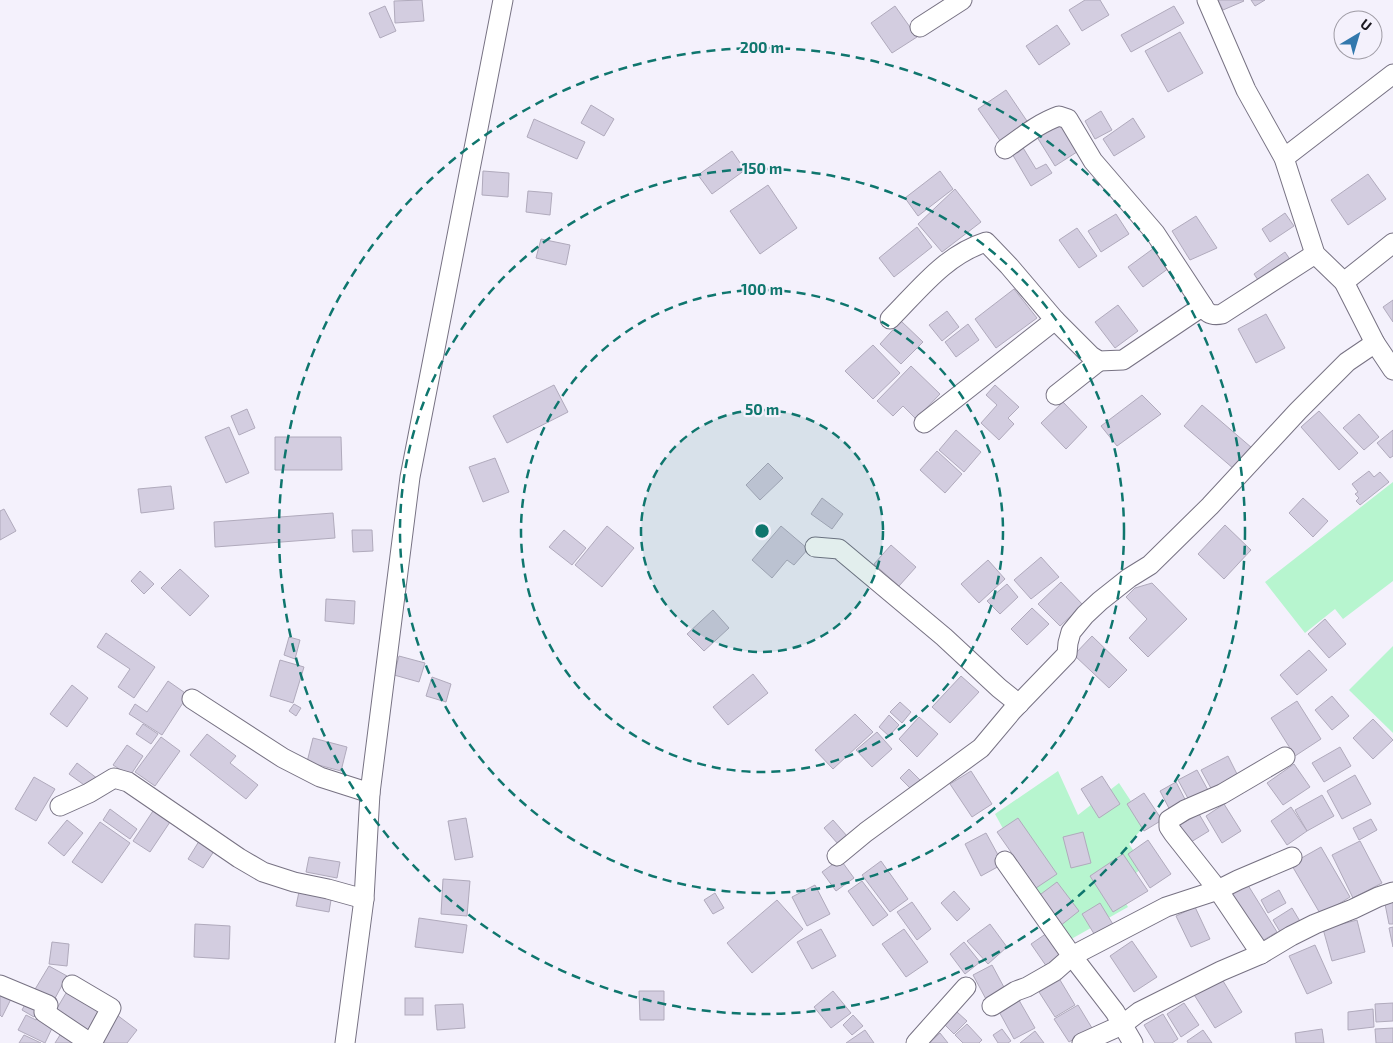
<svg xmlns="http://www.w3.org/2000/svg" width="1393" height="1043" font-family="'Exo 2',sans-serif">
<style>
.green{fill:#b7f5cf}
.building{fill:#d3cde0;stroke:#b0aabc}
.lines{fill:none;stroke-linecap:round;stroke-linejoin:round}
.minor-casing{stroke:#777283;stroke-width:21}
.minor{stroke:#fff;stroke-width:19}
.ring{fill:none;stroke:#0f766e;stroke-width:2.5;stroke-dasharray:9 6}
.centre{fill:#0f766e;stroke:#f4f1fc;stroke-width:2.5}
.ring-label{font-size:15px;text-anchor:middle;font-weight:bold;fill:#0f766e;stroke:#f4f1fc;stroke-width:4.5;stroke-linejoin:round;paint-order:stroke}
</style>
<rect width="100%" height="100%" fill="#f4f1fc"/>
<!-- green -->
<g class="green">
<path d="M1393 482V581L1343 619 1335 609 1305 633 1265 582Z"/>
<path d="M1393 646V733L1349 690Z"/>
<path d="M1058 771 1078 815 1119 783 1146 824 1129 844 1144 866 1118 889 1128 907 1066 942 1020 886 1030 878 995 814Z"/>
</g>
<!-- building -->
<g class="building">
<path d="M422 0 424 21 395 23 394 1Z"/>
<path d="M1085 0H1100L1109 15 1082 31 1069 10Z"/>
<path d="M1218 0H1243L1244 1 1223 10Z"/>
<path d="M1251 0H1265L1255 6Z"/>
<path d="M385 6 396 31 380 38 369 13Z"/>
<path d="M895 6 917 37 892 53 871 23Z"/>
<path d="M1174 6 1184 23 1131 52 1121 35Z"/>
<path d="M1057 25 1070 44 1039 65 1026 46Z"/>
<path d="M1180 32 1203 73 1168 92 1145 51Z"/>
<path d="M1006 90 1029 124 1001 142 978 109Z"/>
<path d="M591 105 614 119 604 136 581 123Z"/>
<path d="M1101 111 1112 130 1095 139 1085 121Z"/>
<path d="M1133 118 1145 137 1114 156 1103 139Z"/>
<path d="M534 119 585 142 577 159 527 137Z"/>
<path d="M1062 121 1080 150 1055 166 1037 137Z"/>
<path d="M1022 146 1036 169 1046 164 1052 173 1031 186 1011 152Z"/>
<path d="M732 151 745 170 712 194 698 175Z"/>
<path d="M483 171 509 173 508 197 482 195Z"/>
<path d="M940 171 953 189 918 216 905 198Z"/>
<path d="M1368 174 1386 199 1348 225 1331 200Z"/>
<path d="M768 185 797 228 760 254 730 211Z"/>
<path d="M955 189 981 222 942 252 918 224Z"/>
<path d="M528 191 552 193 550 215 526 212Z"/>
<path d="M1285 213 1294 226 1270 242 1262 229Z"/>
<path d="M1116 214 1129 234 1101 252 1088 231Z"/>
<path d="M1196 216 1217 248 1190 260 1172 231Z"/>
<path d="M917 227 932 247 894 277 879 258Z"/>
<path d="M1077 228 1097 256 1079 268 1059 240Z"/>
<path d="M541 239 570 245 566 265 536 258Z"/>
<path d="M1154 248 1169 268 1143 287 1128 267Z"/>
<path d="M1285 252 1293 264 1262 286 1254 274Z"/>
<path d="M1014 289 1037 318 996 348 975 319Z"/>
<path d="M1393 300V322L1383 307Z"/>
<path d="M1118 305 1138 331 1115 348 1095 322Z"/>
<path d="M947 311 959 327 942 341 929 325Z"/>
<path d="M1266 314 1285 348 1256 363 1238 329Z"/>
<path d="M901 321 923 342 901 364 880 344Z"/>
<path d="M968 324 979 340 956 357 945 342Z"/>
<path d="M873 345 900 373 873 399 845 371Z"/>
<path d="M911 366 940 394 916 419 903 406 893 416 877 401Z"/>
<path d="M554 385 568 412 507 443 493 416Z"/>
<path d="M995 385 1019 407 1008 418 1014 424 999 440 981 423 997 405 986 395Z"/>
<path d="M1142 395 1161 414 1117 446 1101 426Z"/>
<path d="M1063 402 1087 427 1066 449 1041 423Z"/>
<path d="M1202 405 1252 448 1234 469 1184 426Z"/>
<path d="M247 409 255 428 239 435 231 416Z"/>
<path d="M1319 411 1358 453 1339 470 1301 427Z"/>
<path d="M1359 414 1379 437 1364 450 1343 428Z"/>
<path d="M229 427 249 473 226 483 205 437Z"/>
<path d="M956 430 981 452 964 472 939 450Z"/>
<path d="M1393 430V456L1390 458 1377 443Z"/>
<path d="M275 437H341L342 470H275Z"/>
<path d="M937 451 962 474 945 493 920 470Z"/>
<path d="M495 458 509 492 483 502 469 467Z"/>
<path d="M768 463 783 478 760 500 746 485Z"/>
<path d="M1369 471 1374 477 1380 472 1389 482 1360 505 1356 501 1359 498 1355 494 1358 492 1352 484Z"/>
<path d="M171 486 174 509 141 513 138 489Z"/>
<path d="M822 498 843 514 832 529 811 514Z"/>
<path d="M1303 498 1328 521 1313 537 1289 513Z"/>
<path d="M4 509 16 531 0 540V511Z"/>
<path d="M333 513 335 538 215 547 214 522Z"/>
<path d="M1225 525 1251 550 1224 579 1198 554Z"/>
<path d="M607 526 634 548 602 587 575 565Z"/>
<path d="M781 526 808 549 794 565 787 560 772 578 752 560Z"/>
<path d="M352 530H372L373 551 353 552Z"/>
<path d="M564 530 586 548 572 565 549 547Z"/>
<path d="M891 545 916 567 899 586 874 564Z"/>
<path d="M1041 557 1059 577 1031 599 1014 580Z"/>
<path d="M988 560 1005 579 979 603 961 584Z"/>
<path d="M180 569 209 596 190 616 161 588Z"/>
<path d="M140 571 154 584 144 594 131 581Z"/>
<path d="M1061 582 1083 605 1060 626 1038 604Z"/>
<path d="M1152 583 1187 619 1148 657 1129 638 1147 619 1126 597 1135 588Z"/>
<path d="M1007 584 1018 597 1000 614 987 601Z"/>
<path d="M326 599 355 601 354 624 325 621Z"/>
<path d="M1032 608 1049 624 1027 645 1011 629Z"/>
<path d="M713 610 729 628 704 651 687 634Z"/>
<path d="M1325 619 1346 644 1329 658 1308 634Z"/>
<path d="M106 633 155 667 134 698 118 687 130 669 97 647Z"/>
<path d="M1092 636 1127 670 1109 688 1074 655Z"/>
<path d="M289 637 300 640 295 659 284 655Z"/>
<path d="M1309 650 1327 670 1297 695 1280 675Z"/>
<path d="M399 656 425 663 419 682 394 675Z"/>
<path d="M280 660 304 667 293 703 270 696Z"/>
<path d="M753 674 768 693 728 725 713 707Z"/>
<path d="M961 676 979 692 950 723 932 707Z"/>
<path d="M432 677 451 684 446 702 426 696Z"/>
<path d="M168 681 188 695 162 735 129 714 135 704 147 712Z"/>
<path d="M72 685 88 698 67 727 50 714Z"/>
<path d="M1332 696 1349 716 1332 730 1315 710Z"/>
<path d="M1297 701 1321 739 1295 756 1271 718Z"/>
<path d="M900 702 911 712 902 723 890 712Z"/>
<path d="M294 704 301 708 296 716 289 711Z"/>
<path d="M855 714 873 732 833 769 815 750Z"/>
<path d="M889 715 899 725 889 736 879 727Z"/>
<path d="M919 717 938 734 917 757 899 739Z"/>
<path d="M1373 719 1393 740 1373 759 1353 738Z"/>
<path d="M143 724 158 734 151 744 136 734Z"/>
<path d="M877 732 892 749 872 767 856 750Z"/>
<path d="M207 734 236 756 230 763 258 785 246 799 190 755Z"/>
<path d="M161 737 180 751 155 786 135 772Z"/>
<path d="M313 738 347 747 341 771 307 762Z"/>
<path d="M127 745 143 756 130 776 113 765Z"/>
<path d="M1340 747 1351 766 1324 782 1312 763Z"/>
<path d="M1228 756 1239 778 1213 792 1201 770Z"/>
<path d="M77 763 98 779 91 790 69 774Z"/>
<path d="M1294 764 1310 787 1283 805 1267 783Z"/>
<path d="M909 769 920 780 911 789 900 778Z"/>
<path d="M1197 770 1209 792 1190 802 1178 780Z"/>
<path d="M971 771 992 804 972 817 950 784Z"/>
<path d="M1355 775 1371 804 1342 819 1327 791Z"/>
<path d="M1102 776 1120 804 1099 818 1081 789Z"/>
<path d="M34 777 55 789 36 821 15 809Z"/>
<path d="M1176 782 1188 805 1172 814 1160 791Z"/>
<path d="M1144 793 1162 820 1144 831 1127 804Z"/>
<path d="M1322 795 1334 816 1307 831 1295 810Z"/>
<path d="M1224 804 1241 831 1222 843 1206 816Z"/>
<path d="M1291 807 1307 831 1287 845 1271 821Z"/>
<path d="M110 809 137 829 130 839 103 820Z"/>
<path d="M153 811 170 822 150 852 133 841Z"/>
<path d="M1199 814 1209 831 1186 845 1176 827Z"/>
<path d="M466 818 473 857 455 860 448 821Z"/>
<path d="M1018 818 1057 874 1036 888 997 832Z"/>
<path d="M1371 819 1377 830 1359 840 1353 828Z"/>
<path d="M67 820 83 833 64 856 48 843Z"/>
<path d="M833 820 847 836 838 844 824 828Z"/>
<path d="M100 822 130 843 102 883 72 862Z"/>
<path d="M1083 832 1091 863 1071 868 1063 837Z"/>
<path d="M986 833 1003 864 981 876 965 844Z"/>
<path d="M201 838 216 848 203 868 188 859Z"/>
<path d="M1148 840 1171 874 1150 888 1128 854Z"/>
<path d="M1360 841 1382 883 1353 898 1332 855Z"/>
<path d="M1321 847 1350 897 1321 915 1291 864Z"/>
<path d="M1123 854 1148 891 1113 912 1090 876Z"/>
<path d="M309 857 340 862 337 878 306 872Z"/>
<path d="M840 859 854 878 836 891 822 872Z"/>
<path d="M881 861 908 899 890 912 862 875Z"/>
<path d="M443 879 470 881 467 916 441 914Z"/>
<path d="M862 881 888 915 873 926 848 891Z"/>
<path d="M1057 882 1079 911 1060 926 1037 897Z"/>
<path d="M1246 882 1277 932 1257 944 1226 894Z"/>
<path d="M815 885 830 914 807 926 792 897Z"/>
<path d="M300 887 332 894 329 912 296 906Z"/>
<path d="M1279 890 1286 903 1268 913 1261 900Z"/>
<path d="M954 891 970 909 957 921 941 903Z"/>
<path d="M715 893 724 908 713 914 704 900Z"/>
<path d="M1393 897V924H1389L1384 899Z"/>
<path d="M777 900 803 929 752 973 727 943Z"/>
<path d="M912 902 931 929 917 940 897 912Z"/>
<path d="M1100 903 1114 926 1096 937 1082 914Z"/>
<path d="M1195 907 1210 939 1191 947 1176 916Z"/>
<path d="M1292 908 1301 923 1282 935 1273 920Z"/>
<path d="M419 918 467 925 463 953 415 947Z"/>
<path d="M1357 920 1365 952 1332 961 1323 929Z"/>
<path d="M195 924 230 926 229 959 194 957Z"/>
<path d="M990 924 1007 947 988 964 967 941Z"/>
<path d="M1393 927V947L1389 928Z"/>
<path d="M821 929 836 956 812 969 797 942Z"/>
<path d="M904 929 928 962 906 977 882 944Z"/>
<path d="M1050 931 1067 957 1049 970 1031 944Z"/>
<path d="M1132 941 1157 977 1134 992 1110 956Z"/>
<path d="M52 942 69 944 67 966 49 964Z"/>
<path d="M964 942 980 962 965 974 950 954Z"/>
<path d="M1315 945 1332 983 1307 994 1289 956Z"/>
<path d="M992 965 1006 991 987 1001 973 975Z"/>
<path d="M49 966 67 976 53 1002 34 991Z"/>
<path d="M1220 976 1242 1012 1215 1028 1193 993Z"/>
<path d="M1060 980 1075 1005 1055 1017 1039 992Z"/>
<path d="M69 988 104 1010 88 1036 53 1015Z"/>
<path d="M0 989 13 995 2 1017 0 1015Z"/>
<path d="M639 991H664V1020H640Z"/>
<path d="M833 991 851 1013 831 1028 814 1007Z"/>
<path d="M1016 995 1035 1028 1014 1039 996 1006Z"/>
<rect x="405" y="998" width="18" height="17"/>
<path d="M28 999 40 1005 34 1017 22 1010Z"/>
<path d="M1184 1003 1199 1025 1181 1037 1167 1014Z"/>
<path d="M1393 1003V1021L1376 1022 1375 1004Z"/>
<path d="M463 1004 465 1028 437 1030 435 1005Z"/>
<path d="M1078 1005 1092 1028 1069 1042 1054 1019Z"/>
<path d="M1373 1009 1374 1027 1348 1030V1012Z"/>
<path d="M957 1012 967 1021 954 1034 944 1024Z"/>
<path d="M39 1014 55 1022 45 1043 18 1030 26 1015 36 1020Z"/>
<path d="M1163 1014 1178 1039 1172 1043H1155L1144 1025Z"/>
<path d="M117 1015 137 1030 127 1043H105L100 1039Z"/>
<path d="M853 1015 863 1026 852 1035 843 1025Z"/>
<path d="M967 1024 982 1040 979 1043H963L955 1035Z"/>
<path d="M1393 1028V1043H1376L1375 1029Z"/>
<path d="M1002 1029 1011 1041 1008 1043H998L993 1035Z"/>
<path d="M1322 1029 1324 1043H1296L1295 1033Z"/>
<path d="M865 1030 874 1043H846Z"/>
<path d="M1203 1030 1212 1043H1188L1187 1041Z"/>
<path d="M1035 1031 1044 1043H1020Z"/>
<path d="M940 1033 948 1043H929Z"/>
<path d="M24 1035 41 1043H19Z"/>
<path d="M60 1035 74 1043H55Z"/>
</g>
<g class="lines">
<!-- minor casing -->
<g class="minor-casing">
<g id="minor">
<path d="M1207 0 1246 90 1284 158 1315 254 1344 282 1375 343 1393 370"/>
<path d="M920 27 962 0"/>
<path d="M1005 149C1022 137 1039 123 1059 116L1068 119 1093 161 1155 233 1203 306"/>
<path d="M1284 158 1393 74"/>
<path d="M1344 282 1393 243"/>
<path d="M890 319C919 290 945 255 986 242L1009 266 1055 320 924 423"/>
<path d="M1055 320 1091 356 1099 361 1123 360 1203 306C1207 314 1212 316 1222 314L1315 254"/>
<path d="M1056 395 1099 361"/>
<path d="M815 547 839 549 944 637 999 688 1019 704"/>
<path d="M192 699 283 758 320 777 370 793"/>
<path d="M60 806 89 793 114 778 128 782 239 858 263 872 294 882 328 889 364 899"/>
<path d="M837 856 866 832 981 748 1012 711 1067 654 1068 643 1071 632 1085 615 1100 601 1129 578 1150 565 1210 506 1298 411 1347 362 1375 343"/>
<path d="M1005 861 1072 956 1115 1012 1133 1043"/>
<path d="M1261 954 1218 890 1173 833 1169 827V820L1185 810 1222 794 1285 757"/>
<path d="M0 985 48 1005 44 1012 90 1043"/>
<path d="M72 985 111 1008 92 1043"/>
<path d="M992 1006 1016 991 1027 987 1055 971 1072 956 1166 907 1218 890 1238 880 1292 857"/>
<path d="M345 1043 364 899 370 793 410 477 503 0"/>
<path d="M916 1043 966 987"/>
<path d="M1082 1043 1122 1025 1139 1012 1221 971 1261 954 1291 936 1315 924 1353 909 1378 897 1393 892"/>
</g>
</g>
<!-- minor -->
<use href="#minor" class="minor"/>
</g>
<!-- distance rings -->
<circle cx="762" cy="531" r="121" fill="#0f766e" fill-opacity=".12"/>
<g class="ring">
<circle cx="762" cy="531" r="121"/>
<circle cx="762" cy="531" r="241"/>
<circle cx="762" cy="531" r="362"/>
<circle cx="762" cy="531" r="483"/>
</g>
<circle cx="762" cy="531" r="8" class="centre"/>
<g class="ring-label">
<text x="762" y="53">200 m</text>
<text x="762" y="174">150 m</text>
<text x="762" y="295">100 m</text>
<text x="762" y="415">50 m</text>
</g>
<!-- north arrow -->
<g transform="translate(1358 35) rotate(38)"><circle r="24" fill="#f4f1fc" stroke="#9e9ba4"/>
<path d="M0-4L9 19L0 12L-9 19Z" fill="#3278ad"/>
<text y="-8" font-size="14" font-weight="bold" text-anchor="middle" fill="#1c1920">U</text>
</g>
</svg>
